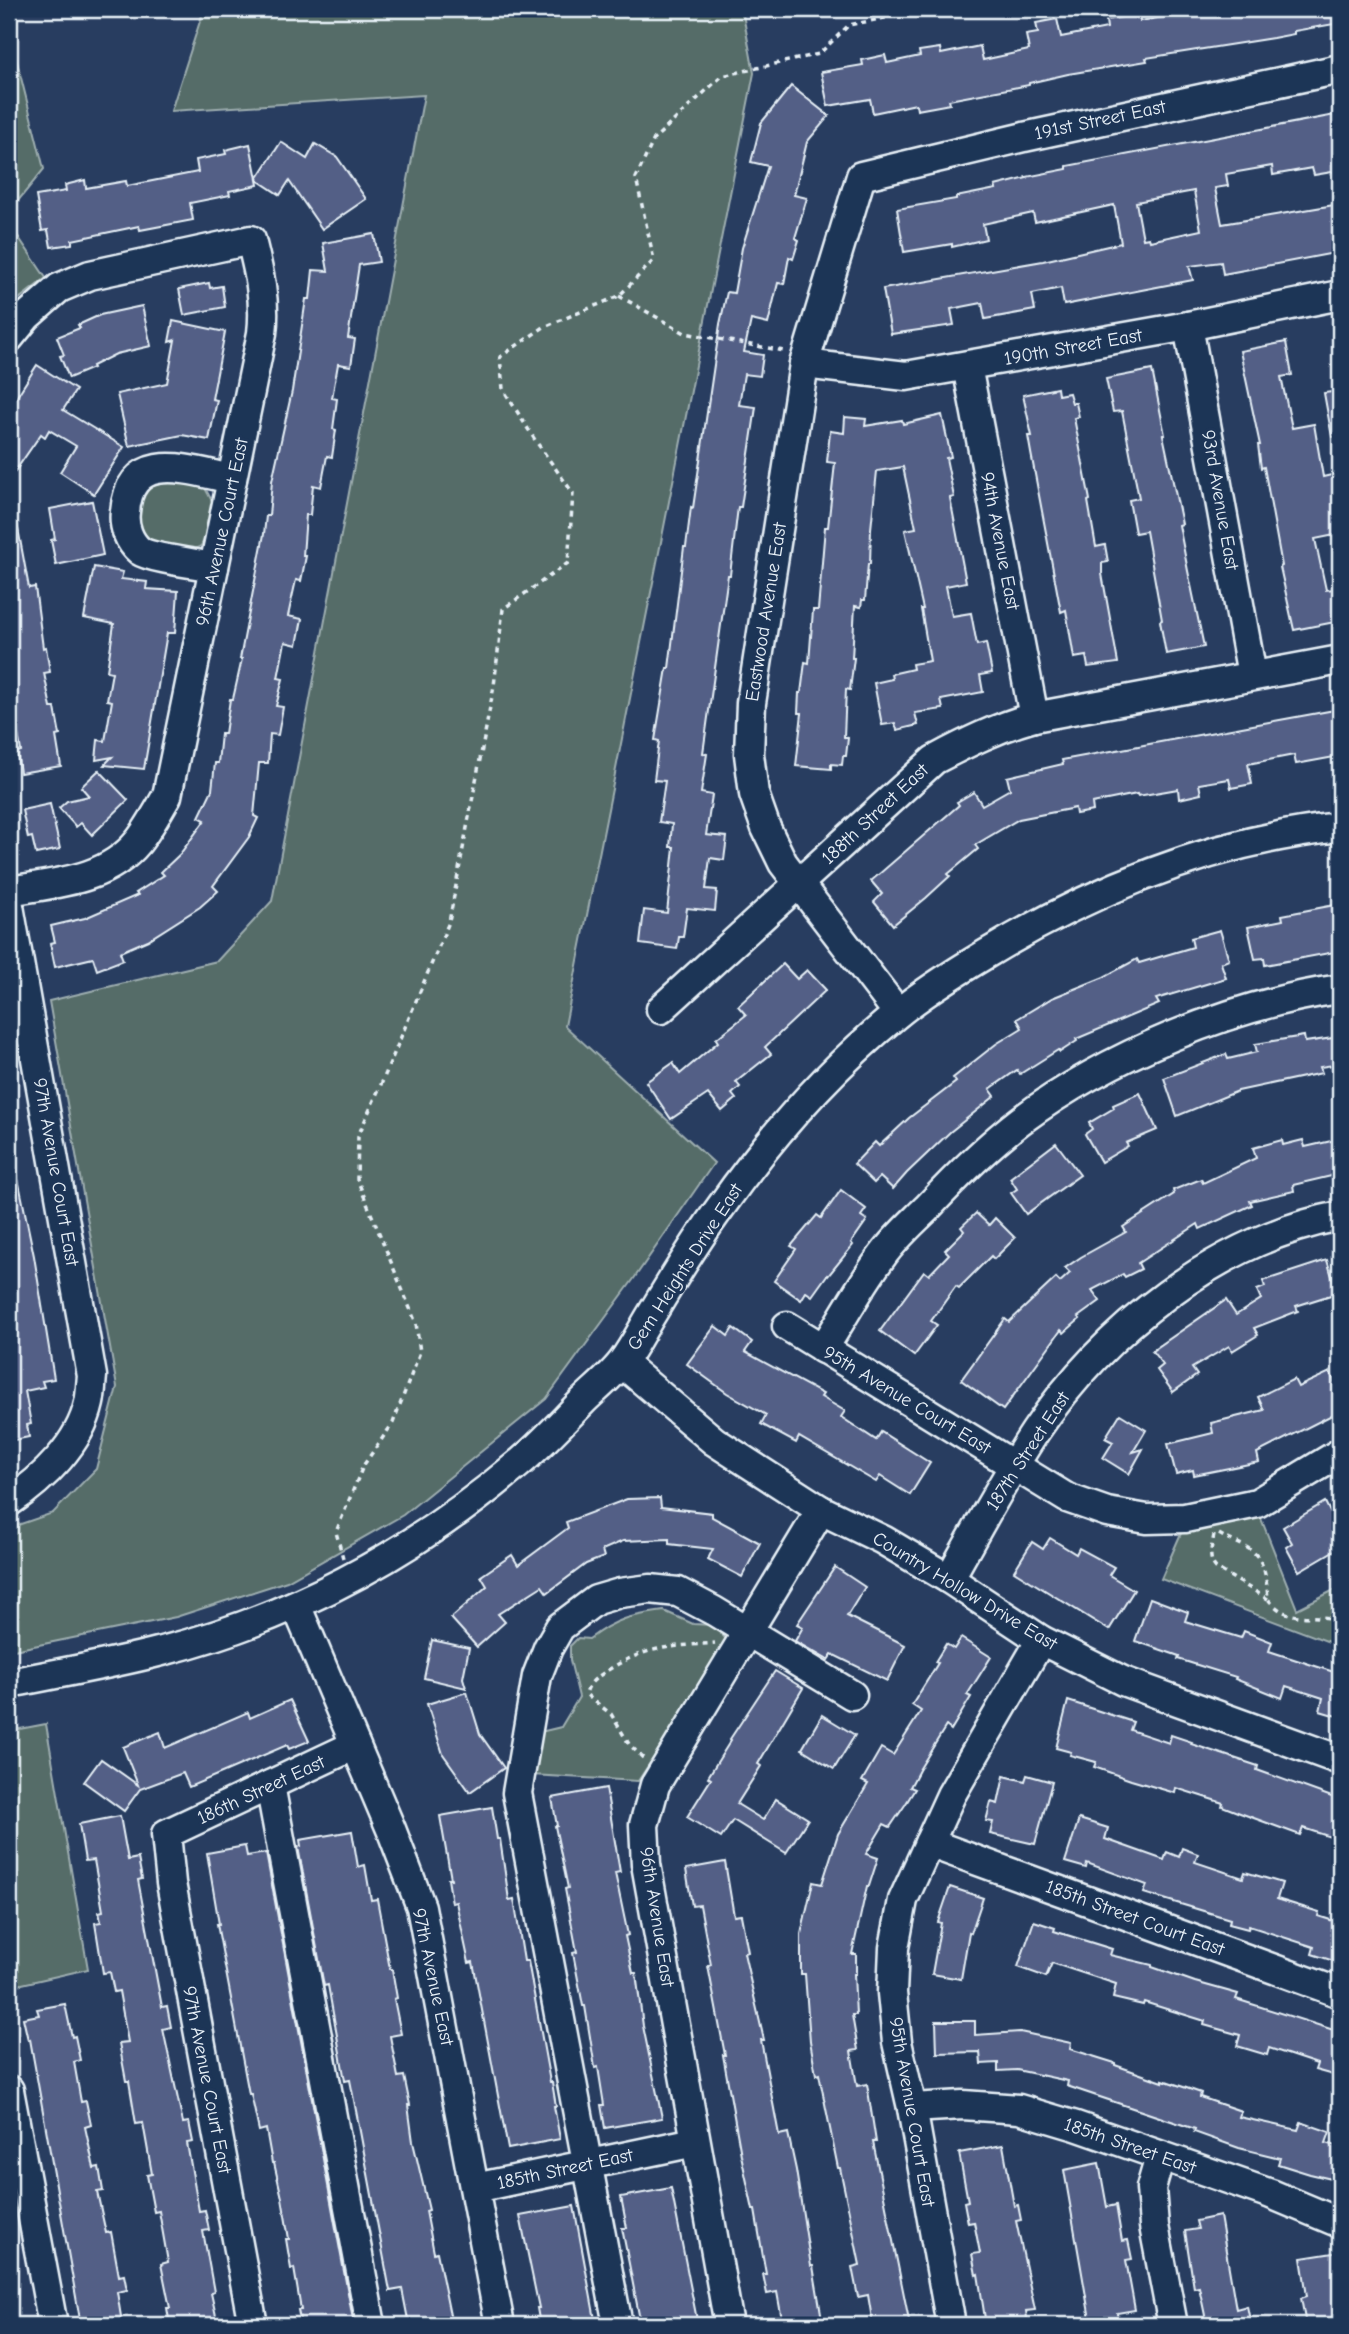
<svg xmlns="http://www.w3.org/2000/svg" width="1349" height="2334" font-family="'Comic Neue',sans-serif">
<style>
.green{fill:#556c68;stroke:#9eaeb0;stroke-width:2}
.building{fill:#535f86;stroke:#e8f1f8;stroke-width:2;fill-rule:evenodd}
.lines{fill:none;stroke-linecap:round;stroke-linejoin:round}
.minor-casing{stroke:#e8f1f8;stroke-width:33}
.path{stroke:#e8f1f8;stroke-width:3.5;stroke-dasharray:5 5;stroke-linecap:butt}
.minor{stroke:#1d3557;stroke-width:28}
.labels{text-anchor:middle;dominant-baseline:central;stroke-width:6;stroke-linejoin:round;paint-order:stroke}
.street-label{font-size:19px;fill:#e8f1f8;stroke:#1d3557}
</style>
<rect width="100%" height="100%" fill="#283d60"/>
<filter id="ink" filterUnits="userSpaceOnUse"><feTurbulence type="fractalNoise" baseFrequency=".0143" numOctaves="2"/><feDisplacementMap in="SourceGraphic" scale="14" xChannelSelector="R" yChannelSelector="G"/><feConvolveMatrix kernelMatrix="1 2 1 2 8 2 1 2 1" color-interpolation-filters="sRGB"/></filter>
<g filter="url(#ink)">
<!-- green -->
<g class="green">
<path d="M204 9H742L754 73 565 1026 714 1163 633 1280 546 1399 403 1515 287 1581 176 1617 9 1651V1528L53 1513 96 1469 117 1387 49 1001 217 961 272 901 424 95 171 111Z"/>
<path d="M9 30 44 169 9 212Z"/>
<path d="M9 223 46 278 11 305 9 302Z"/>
<path d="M162 476 205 488 212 501 209 530 201 546 190 552 154 543 139 532 138 494Z"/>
<path d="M1260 1516 1297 1609 1340 1587V1646L1161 1579 1182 1531Z"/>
<path d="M664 1611 693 1624 713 1625 726 1639 721 1656 638 1781 531 1775 540 1732 561 1727 579 1697 570 1660V1646L578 1638 589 1639C617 1618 630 1616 664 1611Z"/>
<path d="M46 1724 88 1969 9 1987V1731Z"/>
</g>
<!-- building -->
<g class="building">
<path d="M1185 9H1340V23L1294 31V34L1273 38 1146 58 1147 61 1068 74 1029 83V85L949 100 950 104 917 110 916 104 873 113 870 99 828 106 821 72 863 65 862 60 885 55 887 63 920 56 919 51 940 48 941 54 980 46 983 60 1029 50 1026 35 1038 33 1036 23 1057 19 1061 37 1107 28 1106 20 1139 14 1140 21 1186 13Z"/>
<path d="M791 86 829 116 807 142 794 195 807 198 795 238 799 240 793 259 789 257 784 284 778 283 768 324 751 320 744 352 763 355 760 376 744 374 739 405 756 407 741 507H738L730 575H728L703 753 707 754 701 793 712 795 706 835 727 837 724 860 710 858 706 889 717 890 715 911 687 908 683 937H679L677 949 640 944 644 910 667 913 674 847H670L672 824 659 822 665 781 654 780 659 741 655 740 667 668H669L684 547H686L691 507 693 508 720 324 727 292 734 293 742 248 768 166 751 162 761 123Z"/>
<path d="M1340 114V161L1336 162 1338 171 1314 175 1312 168 1273 175 1272 166 1226 174 1228 186 1215 188 1222 224 1340 204V252L1223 274 1221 262 1189 266 1193 280 1064 305 1061 288 1032 294 1035 310 985 319 982 303 951 309 954 325 891 334 883 289 1043 261 1121 243 1114 205 1035 222 1033 213 983 224 986 239 952 247V244L904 252 897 209 956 199V197L996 189 995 186 1027 178 1026 177 1067 169V166ZM1194 191 1201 230 1150 241 1149 238 1143 239 1136 202Z"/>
<path d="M281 142 307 159 315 144 337 157 366 199 322 229 289 181 280 195 257 180 258 185 229 191 230 195 190 203 193 220 140 230 139 226 72 240V244L51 247 48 230 42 231 36 196 66 191 65 185 85 180 86 188 126 181 127 186 198 172 196 160 226 154 225 150 250 144 257 179Z"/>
<path d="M374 234 379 262 359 265 348 338 355 339 351 366 338 364 332 398 337 399 333 429 336 430 332 457 327 456 321 487 313 485 310 515H306L303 556H306L301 581 296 580 288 616 302 619 297 645 285 642 278 678 283 679 276 706 283 707 278 735 270 734 268 763H259L254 816 258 818 249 837 213 886 218 891 200 907 148 940 120 952 123 960 97 970 93 958 55 967 50 943 55 942 51 926 85 918 138 895 136 893 164 875 161 872 180 854 205 820 199 817 212 790 215 763H218L221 734H225L230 699H233L242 659H240L264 534 266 516H269L272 481 292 391 306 299H310L313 270 328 271 323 243Z"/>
<path d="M209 283 210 288 222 286 225 307 184 315 179 289Z"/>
<path d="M142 306 151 346 116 354 92 366 93 368 69 378 60 356 64 355 57 337 80 328 78 325 100 315Z"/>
<path d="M173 321 225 332 212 399 217 400 209 440 182 435 129 446 117 394 167 383 175 340 169 342Z"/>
<path d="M1286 342 1292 375 1281 377 1292 428 1314 424 1323 477 1340 473V534L1315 539 1326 590 1334 589 1340 621 1294 630 1280 567 1282 566 1264 467 1261 468 1258 445H1260L1240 351Z"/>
<path d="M37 365 76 390 63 410 124 447 94 494 60 472 76 446 49 430 45 437 41 434 9 480V409Z"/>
<path d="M1152 370 1165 435H1163L1182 524 1179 525 1188 571 1204 647 1166 654 1160 621 1162 620 1146 531 1135 533 1129 500 1139 498 1122 411 1113 412 1106 379Z"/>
<path d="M1057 388 1058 395 1069 393 1072 403H1076L1079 417 1074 418 1090 500 1088 501 1096 547 1105 545 1108 562 1102 563V574L1118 663 1088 667 1086 656 1074 658 1066 610 1061 612 1031 453 1028 436H1032L1023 395Z"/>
<path d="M1340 391V436L1332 437 1324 393Z"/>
<path d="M942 415 951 457 946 458 954 497 950 498 966 582 946 586 952 616 971 613 977 645 986 643 992 673 980 675 983 692 941 700 943 709 915 713 918 725 897 730 895 723 882 725 874 683 892 679 891 674 913 669 912 664 930 661 921 609H923L905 530 916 528 903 467 877 471 871 529 870 564H868L865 600H862L861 607 855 606 852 658H854L850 690 846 689 844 737 848 738 846 756H843L842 765 831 764V769L796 766 802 713H798L799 693H801L805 662 809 663 813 610H818L825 527H828L835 463 827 462 830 431 844 433 845 417 866 419 865 426 902 420 903 424Z"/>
<path d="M92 501 103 555 56 565 51 540 55 539 50 509Z"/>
<path d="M9 523H17L29 588 35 587 43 648 46 647 50 672 44 673 51 708H55L60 735 56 736 61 766 20 773 17 752 21 751 14 711 9 713Z"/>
<path d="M94 567 123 572 121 579 147 582 146 589 178 591 175 633H167L144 769 104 765 112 757 96 760 98 740 105 741 112 701 107 700 112 672 107 671 114 624 84 618Z"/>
<path d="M1340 709V756L1296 764 1294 755 1248 764 1252 784 1231 788 1229 779 1199 784 1201 794 1179 799 1178 789 1138 796 1137 794 1092 803 1093 811 1076 814 1075 808 1019 819 975 845 978 849 948 874 950 876 926 898 893 925 874 902 882 894 871 881 959 805 957 802 974 792 982 805 1010 789 1007 777 1063 764 1062 760Z"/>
<path d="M99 770 128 800 92 835 81 823 76 827 59 808 67 801 89 796 81 787Z"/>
<path d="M50 804 60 849 36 854 32 837 28 838 22 810Z"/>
<path d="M1340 904V951L1265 965 1264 958 1255 959 1248 927 1283 920 1282 915Z"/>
<path d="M1220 930 1229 960 1221 963 1226 978 1156 999 1159 1004 1076 1039 1077 1041 1060 1052 1058 1050 1020 1074 1017 1070 990 1089 995 1096 950 1132 907 1173 893 1189 880 1177 874 1183 854 1164 875 1142 879 1146 909 1118 956 1082 953 1078 996 1044 1022 1028 1017 1019 1052 998 1104 977 1137 959 1139 963 1193 947 1191 938Z"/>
<path d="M783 964 797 979 807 970 826 990 765 1047 771 1054 736 1082 740 1087 732 1094 736 1099 722 1111 708 1094 671 1119 646 1082 673 1063 680 1074 718 1042 716 1039 746 1015 738 1006Z"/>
<path d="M1304 1036 1305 1042 1340 1037V1064L1320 1067 1322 1073 1238 1091 1177 1116 1164 1078 1226 1054 1228 1059 1257 1052 1255 1044Z"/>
<path d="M1140 1093 1157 1130 1126 1143 1128 1146 1101 1162 1085 1134 1092 1129 1089 1123 1114 1108 1113 1105Z"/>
<path d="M1340 1139V1174L1293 1185 1294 1191 1250 1201 1252 1205 1200 1229 1198 1224 1138 1263 1141 1269 1125 1277 1123 1274 1092 1290 1100 1301 1078 1317 1080 1319 1064 1333 1061 1330 1003 1410 961 1380 1005 1319 1009 1322 1056 1278 1060 1282 1070 1273 1065 1268 1081 1257 1126 1232 1123 1227 1174 1194 1173 1190 1201 1179 1203 1183 1256 1158 1253 1148 1282 1140 1283 1145 1303 1140 1305 1147Z"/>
<path d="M1056 1143 1080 1175 1026 1214 1011 1193 1017 1189 1010 1178Z"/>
<path d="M16 1169 34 1256 54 1379 42 1381 44 1387 25 1391 31 1424 27 1425 29 1437 9 1441V1170Z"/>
<path d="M841 1190 866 1209 861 1216 867 1220 851 1243 853 1245 828 1276 827 1275 812 1296 806 1292 801 1300 774 1281 796 1249 791 1246 817 1215 821 1218Z"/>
<path d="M976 1213 989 1225 995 1218 1015 1238 994 1259 991 1256 959 1288 956 1286 931 1321 937 1325 914 1356 880 1331 924 1271 929 1275 949 1254 945 1250 964 1231 961 1227Z"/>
<path d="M1327 1260 1337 1293 1296 1306 1298 1311 1254 1328 1258 1335 1232 1351 1229 1346 1192 1368 1197 1375 1173 1392 1157 1370 1163 1365 1152 1351 1226 1300 1236 1315 1261 1299 1257 1290 1265 1287 1263 1281Z"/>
<path d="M715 1326 728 1336 733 1328 752 1342 745 1352 823 1394 821 1397 845 1411 841 1417 876 1440 881 1432 930 1463 910 1495 880 1476 876 1482 799 1437 796 1443 761 1424 766 1415 727 1393 687 1364Z"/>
<path d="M1330 1372 1340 1395V1402L1334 1404 1338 1412 1257 1453 1259 1462 1194 1475 1193 1470 1176 1474 1168 1444 1213 1433 1211 1423 1264 1410 1258 1397 1294 1379 1298 1387Z"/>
<path d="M1120 1414 1146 1430 1133 1452 1143 1449 1129 1474 1103 1458 1113 1442 1105 1438Z"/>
<path d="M660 1498 661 1507 712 1513V1517L760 1543 742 1577 708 1559 713 1549 669 1544V1539L623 1541 602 1550 604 1557 586 1564 547 1593 542 1586 498 1614 505 1622 477 1647 451 1618 487 1586 481 1576 512 1555 518 1565 568 1528 566 1522 627 1499Z"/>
<path d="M1325 1502 1331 1514 1340 1510V1547L1299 1571 1286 1547 1292 1543 1283 1527Z"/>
<path d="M1050 1538 1076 1554 1079 1548 1114 1567 1109 1575 1134 1590 1109 1630 1014 1571 1032 1542 1043 1549Z"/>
<path d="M835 1567 865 1587 847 1616 905 1645 887 1681 832 1654 828 1660 795 1641 803 1627 797 1624Z"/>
<path d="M1150 1598 1188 1612 1185 1621 1241 1638 1244 1631 1272 1642 1269 1651 1340 1674V1717L1320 1711 1323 1698 1286 1686 1282 1698 1235 1679 1236 1677 1178 1659 1179 1656 1135 1641Z"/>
<path d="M961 1638 991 1657 967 1695 971 1697 951 1730 946 1726 919 1770 910 1787 915 1789 905 1805 890 1827 884 1824 866 1854 878 1858 869 1886H867L852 1954H856V1974H854L856 2015H852L858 2050 851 2051 857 2086 867 2084 876 2142H873L910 2325H873L868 2295 858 2297 852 2267 860 2265 840 2168H838L819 2074 816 2075 810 2041 805 1974H801V1934L813 1882 822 1884 838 1834 868 1784 862 1781 881 1748 893 1755 921 1711 912 1705 938 1663 935 1662 946 1644 954 1649Z"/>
<path d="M432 1640 469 1648 463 1678 466 1688 424 1678Z"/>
<path d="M775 1671 803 1688 758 1764 761 1766 737 1804 763 1820 776 1799 808 1819 786 1853 733 1820 721 1838 687 1817 711 1779 708 1777 731 1740 730 1739Z"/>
<path d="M467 1692 480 1734 504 1768 470 1792 443 1754 427 1704Z"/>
<path d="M290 1700 309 1741 289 1749 287 1745 189 1787 183 1773 140 1789 124 1811 84 1782 101 1759 138 1785 123 1747 160 1732 165 1748 248 1712 250 1718Z"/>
<path d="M1068 1701 1133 1722 1130 1730 1169 1743 1171 1735 1192 1742 1191 1744 1258 1766 1257 1770 1340 1800V1840L1303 1828 1300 1835 1240 1813 1222 1806 1223 1803 1176 1788 1175 1793 1131 1780 1094 1767 1096 1762 1070 1755 1071 1752 1056 1748Z"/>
<path d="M822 1715 855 1735 834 1769 802 1749Z"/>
<path d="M1027 1775 1052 1782 1035 1844 990 1834 993 1822 986 1821 991 1802 998 1804 1004 1776 1025 1781Z"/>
<path d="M606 1788 620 1872 615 1873 628 1935 625 1936 633 1973H636L643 2026 662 2118 605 2128 601 2105H604L598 2067 595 2068 585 2006H583L573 1953 577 1952 565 1889 568 1888 555 1826H557L552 1798Z"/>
<path d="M492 1807 497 1839H500L509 1900 514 1899 524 1961H528L550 2082H552L556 2106H554L560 2139 508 2149 473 1962 469 1963 456 1902 452 1903 448 1879H451L440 1816Z"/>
<path d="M120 1816 128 1860 138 1858 142 1879 138 1880 162 2007 167 2006 171 2027 163 2029 183 2123 189 2122 193 2142 187 2143 199 2211 205 2210 209 2230 203 2231 214 2292 211 2293 218 2325H170L167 2308H170L161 2264 168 2262 159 2211 154 2212 147 2175 152 2174 143 2123 136 2124 129 2081H126L119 2043 128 2042 119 1991 114 1992 110 1972 103 1973 95 1923 101 1922 99 1912 103 1911 94 1860 85 1861 79 1824Z"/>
<path d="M1079 1819 1108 1828 1105 1839 1164 1860 1167 1852 1179 1857 1182 1848 1198 1854 1195 1862 1243 1878 1245 1872 1282 1883 1277 1899 1319 1912 1318 1916 1340 1923V1963L1312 1954 1314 1947 1249 1926 1248 1929 1229 1924 1230 1919 1144 1893 1147 1885 1087 1863 1086 1868 1065 1862Z"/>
<path d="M352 1831 358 1867 365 1865 371 1900 377 1899 390 1969H392L397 1998 394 1999 401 2034 390 2036 398 2077 404 2076 410 2105H408L413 2142 429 2210 426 2211 434 2253 437 2252 452 2325H409L402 2289 390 2291 359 2126 350 2080 345 2081 328 1985 324 1986 298 1847 301 1846 300 1840Z"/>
<path d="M245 1846 247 1856 266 1853 354 2325H301L298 2310H301L294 2268 291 2269 286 2239H289L282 2198 274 2163H272L266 2129 259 2131 251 2094H249L217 1924H219L207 1853Z"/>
<path d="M725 1862 734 1916 741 1915 748 1952 744 1953 764 2040H761L779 2135 788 2133 796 2170 811 2266H813L823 2325H783L777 2292 767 2294 763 2274H766L755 2210H753L741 2155 723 2055H725L708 1966 711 1965 700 1905 692 1906 686 1869Z"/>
<path d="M950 1887 983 1898 971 1933 969 1932 961 1979 932 1974 941 1923 938 1922Z"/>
<path d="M1034 1921 1055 1928 1054 1931 1112 1949 1110 1955 1152 1965V1967L1195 1982 1238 1994 1236 1999 1340 2032V2077L1315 2070 1317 2064 1269 2048 1267 2055 1237 2046 1240 2035 1204 2025 1205 2021 1144 2002 1143 2005 1113 1998 1116 1984 1052 1963 1046 1977 1018 1967Z"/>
<path d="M65 2004 72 2037 75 2036 80 2060 74 2062 81 2102 86 2101 91 2125 85 2127 94 2168 99 2167 103 2191 97 2192 106 2233 111 2232 119 2276 124 2275 127 2290 117 2292 122 2323 111 2325H81L30 2039 28 2040 23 2018 39 2015 37 2009Z"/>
<path d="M936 2021H975V2035L1020 2032 1071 2043 1070 2049 1115 2063V2065L1163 2082V2080L1201 2093 1200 2097 1241 2111 1239 2117 1298 2130 1301 2122 1330 2132 1326 2143 1340 2147V2181L1310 2174 1278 2164 1280 2158 1239 2148 1194 2132 1195 2129 1067 2086 1068 2081 1017 2070 998 2071V2063L981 2064 980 2052 937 2053Z"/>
<path d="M1003 2145 1014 2206 1018 2205 1021 2220 1016 2221 1035 2310 1026 2311 1028 2325H986L978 2274 976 2275 972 2254 980 2253 974 2222 968 2223 964 2202 968 2201 959 2153Z"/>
<path d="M1099 2163 1107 2207 1116 2205 1122 2241 1128 2240 1132 2259 1126 2260 1135 2310 1117 2313 1118 2322 1091 2325 1064 2170Z"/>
<path d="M671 2188 698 2325H641L622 2228H627L621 2197Z"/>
<path d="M574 2206 596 2325H540L537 2308H539L520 2216Z"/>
<path d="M1220 2216 1236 2309 1247 2306 1251 2325H1207L1199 2287 1194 2288 1185 2231 1198 2229 1196 2221Z"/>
<path d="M1340 2252V2320L1306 2325 1301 2298 1307 2296 1301 2258Z"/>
</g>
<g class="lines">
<!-- minor casing -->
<g class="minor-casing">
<g id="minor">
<path d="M1188 326 1252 675"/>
<path d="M9 338 27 316 59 288 90 275 251 240C259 272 266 300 262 333L167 796C158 811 149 828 138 842 106 881 55 883 9 891"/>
<path d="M804 364 906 376 1188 326 1340 295"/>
<path d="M967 366 1034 717"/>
<path d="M214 567C199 564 150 558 140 551 129 542 123 526 125 512 130 447 191 471 232 479"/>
<path d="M9 906 92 1376C91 1384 91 1394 89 1403 80 1444 43 1479 9 1502"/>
<path d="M661 1009 934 760C966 743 998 727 1034 717L1340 660"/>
<path d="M898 1013 783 863 766 828 754 794 749 754 751 703 804 364 861 176 1024 137 1340 69"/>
<path d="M787 1326 1067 1498 1107 1512 1147 1519 1185 1518 1257 1503 1340 1453"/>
<path d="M823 1349C843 1318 861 1284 883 1255 895 1238 912 1223 927 1208 955 1178 986 1147 1020 1121 1107 1056 1232 1004 1340 989"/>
<path d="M622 1363 714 1441 821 1510 883 1540 949 1579 1041 1640 1123 1681 1340 1760"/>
<path d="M949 1579C977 1530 1004 1479 1035 1432 1103 1330 1218 1239 1340 1216"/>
<path d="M296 1605 391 1829 421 1907 500 2325"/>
<path d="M9 1683C60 1673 112 1664 162 1651 294 1617 413 1553 517 1465 540 1446 561 1423 582 1402 595 1389 612 1376 623 1361 634 1346 643 1328 653 1312 674 1277 696 1241 720 1208 770 1137 830 1069 897 1014 925 991 956 972 986 954 1094 889 1214 840 1340 827"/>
<path d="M270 1785 371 2325"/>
<path d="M929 1843 1340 1993"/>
<path d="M9 2090 53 2325"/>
<path d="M912 2108 963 2105 1019 2109 1076 2126 1271 2194 1340 2223"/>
<path d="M1160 2157 1151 2188 1154 2226 1173 2325"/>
<path d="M475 2188 695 2142"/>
<path d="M253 2325 171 1883 166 1834 355 1745"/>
<path d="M618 2325 517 1793 537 1676 548 1648 560 1627 596 1600 620 1593 650 1589 678 1592 714 1611 852 1695"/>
<path d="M729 2325 646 1864 644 1825 655 1785 821 1510"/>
<path d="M951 2325 912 2108 897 2042 892 1993 894 1948 903 1900 951 1795 1041 1640"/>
</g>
</g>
<!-- path -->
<g class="path">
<path d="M619 296 685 333 784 351"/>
<path d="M1219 1534C1227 1539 1236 1542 1244 1546 1266 1557 1266 1577 1268 1599 1289 1625 1312 1612 1340 1620"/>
<path d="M1214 1535C1212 1547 1207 1558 1216 1568L1268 1599"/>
<path d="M343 1558 336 1532 363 1466 393 1423 420 1352 416 1323 357 1179 358 1136 383 1080 449 922 494 686 503 609 568 563 573 493 535 440 503 389 500 357 544 327 619 296 654 260 636 178 654 139 722 76 819 54 849 25 931 9"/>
<path d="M643 1758 629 1744 611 1714 589 1697 586 1694C588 1682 599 1676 608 1670 648 1645 671 1647 715 1643"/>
</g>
<!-- minor -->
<use href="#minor" class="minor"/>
</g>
</g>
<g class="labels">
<!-- street labels -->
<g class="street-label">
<text transform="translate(1100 120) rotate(-12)">191st Street East</text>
<text transform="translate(1073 347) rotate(-10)">190th Street East</text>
<text transform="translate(1220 500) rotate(80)">93rd Avenue East</text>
<text transform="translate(222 532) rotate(-78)">96th Avenue Court East</text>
<text transform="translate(1000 541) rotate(79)">94th Avenue East</text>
<text transform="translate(766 612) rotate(-81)">Eastwood Avenue East</text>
<text transform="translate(875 814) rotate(-43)">188th Street East</text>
<text transform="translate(56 1172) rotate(80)">97th Avenue Court East</text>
<text transform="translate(685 1267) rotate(-57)">Gem Heights Drive East</text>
<text transform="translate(907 1400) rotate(31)">95th Avenue Court East</text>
<text transform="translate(1028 1451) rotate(-57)">187th Street East</text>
<text transform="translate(965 1591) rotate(31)">Country Hollow Drive East</text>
<text transform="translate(261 1790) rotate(-25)">186th Street East</text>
<text transform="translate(657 1917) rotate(81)">96th Avenue East</text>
<text transform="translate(1135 1918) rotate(20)">185th Street Court East</text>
<text transform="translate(433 1977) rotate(78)">97th Avenue East</text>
<text transform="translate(207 2080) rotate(79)">97th Avenue Court East</text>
<text transform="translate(912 2112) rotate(80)">95th Avenue Court East</text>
<text transform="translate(1130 2146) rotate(19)">185th Street East</text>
<text transform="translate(565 2169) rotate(-12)">185th Street East</text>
</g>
</g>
<!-- margin -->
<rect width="1349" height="2334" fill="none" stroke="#1d3557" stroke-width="35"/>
<rect x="18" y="18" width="1314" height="2299" fill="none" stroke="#e8f1f8" stroke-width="2.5" filter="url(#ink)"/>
</svg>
